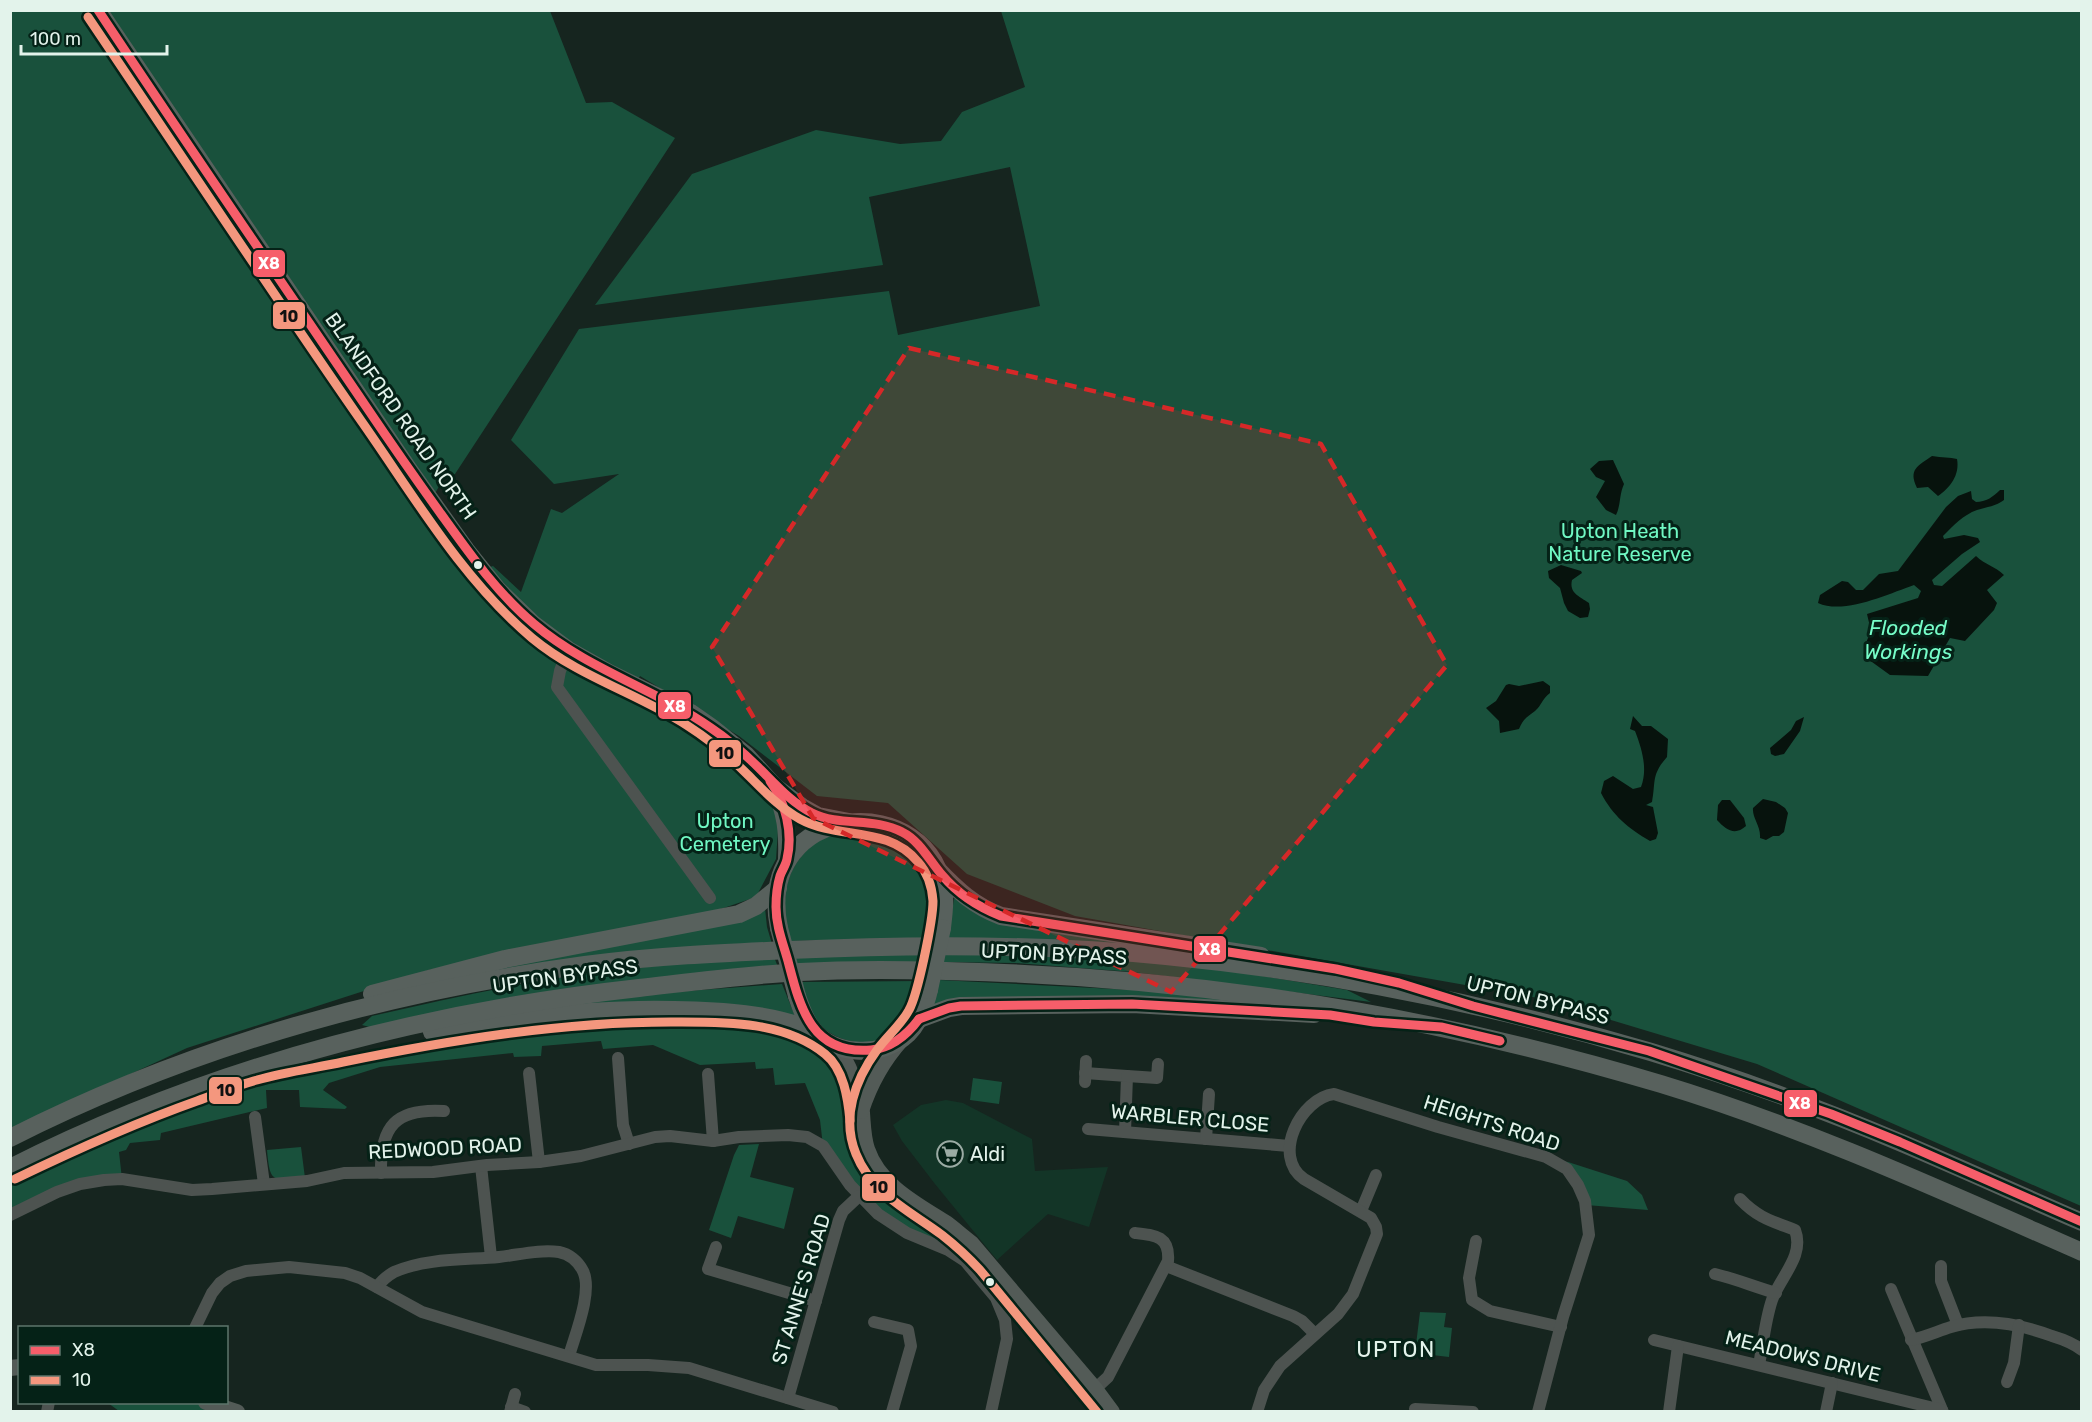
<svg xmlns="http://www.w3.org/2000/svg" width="2092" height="1422" font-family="Rubik,sans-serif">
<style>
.built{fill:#133527}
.green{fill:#19513c}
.water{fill:#07130d}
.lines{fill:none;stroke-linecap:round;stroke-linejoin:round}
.minor{stroke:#4d5350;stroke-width:12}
.major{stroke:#535b57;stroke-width:16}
.highway{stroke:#58615d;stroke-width:18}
.highway-bridge{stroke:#58615d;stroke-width:18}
.bus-1-casing{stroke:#052217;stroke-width:14}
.bus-2-casing{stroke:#052217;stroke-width:14}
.bus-1{stroke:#f65e6a;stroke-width:9}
.bus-2{stroke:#f4977e;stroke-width:9}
.marked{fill:#d62828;fill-opacity:0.2;stroke:#d62828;stroke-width:4.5;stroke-dasharray:12 8;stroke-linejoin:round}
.bus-dot{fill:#e3f3eb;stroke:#052217;stroke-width:2}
.labels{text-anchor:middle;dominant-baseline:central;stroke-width:6;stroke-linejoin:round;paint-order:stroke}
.street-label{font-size:20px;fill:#e3f3eb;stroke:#052217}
.park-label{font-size:20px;fill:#70f8c3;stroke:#052217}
.poi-label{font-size:20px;fill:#e3f3eb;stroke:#052217;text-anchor:start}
.water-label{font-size:21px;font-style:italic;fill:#76fdc8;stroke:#052217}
.quarter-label{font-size:22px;letter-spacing:1.5px;fill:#e3f3eb;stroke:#052217}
.line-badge{stroke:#052217;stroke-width:2}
.badge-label{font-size:16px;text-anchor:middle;font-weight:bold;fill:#fff}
.pale-badge-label{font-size:16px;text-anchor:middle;font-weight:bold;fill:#111}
</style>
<rect width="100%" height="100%" fill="#16251f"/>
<!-- built -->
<path class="built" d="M946 1100 963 1103 1032 1139 1035 1171 1108 1167 1089 1227 1048 1214 997 1260 935 1184 902 1141 893 1125 921 1105Z"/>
<!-- green -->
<g class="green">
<path d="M10 11H550L586 103 612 102 675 138 455 474 442 481 428 506 493 600 556 653 617 683 704 730 728 752 762 788 779 816 776 859 756 897 709 913 429 970 187 1048 11 1129Z"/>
<path d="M1001 11H2081V1206L1757 1064 1538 998 1075 916 967 874 888 803 817 796 739 736 640 676 636 683 538 623 490 567 493 566 521 592 551 509 562 513 619 474 554 484 511 440 579 329 889 291 898 335 1040 306 1010 167 869 197 883 265 595 305 692 174 816 130 900 144 941 141 962 112 1025 87Z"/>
<path d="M855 827 898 837 920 854 932 876 937 907 930 938 791 941C780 904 782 869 815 843 825 835 843 832 855 827Z"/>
<path d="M958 898 1183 949 948 938 954 899Z"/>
<path d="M765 908 767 927 772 944 436 985 524 962Z"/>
<path d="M927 952 925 964 797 967 795 955Z"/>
<path d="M944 952 1083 956 1221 969 1347 990 1371 1002 1133 972 1015 963 942 962Z"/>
<path d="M774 957 778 967 373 1028 362 1025 372 1016C441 1000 509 985 578 975 643 966 709 961 774 957Z"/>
<path d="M939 980 1153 991 1267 1002 931 1009Z"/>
<path d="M921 981C918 999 914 1017 900 1030 877 1051 834 1044 817 1021 808 1010 806 995 801 982Z"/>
<path d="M782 984 795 1016 541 1008 647 994Z"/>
<path d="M624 1020 728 1021 776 1027 802 1041 831 1062 842 1078 846 1122 856 1146 872 1178 894 1200 923 1222 972 1254 965 1261 878 1214 823 1146 820 1120 805 1083 775 1085 773 1068 756 1069 755 1062 700 1065 653 1045 603 1049 601 1041 542 1046 541 1056 514 1057 513 1053 380 1067 329 1083 323 1090 347 1107 345 1109 300 1107 299 1090H266L267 1108 161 1133 160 1140 130 1143 126 1150 119 1152 122 1179 104 1180 11 1215V1176L109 1131 146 1118 190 1102 291 1072 471 1033 548 1025Z"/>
<path d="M973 1078 1002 1082 999 1104 970 1100Z"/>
<path d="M759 1144 750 1177 794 1188 784 1229 738 1216 731 1238 709 1230 734 1155 739 1145Z"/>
<path d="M301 1147 305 1178C273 1180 270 1185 267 1150Z"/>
<path d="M1550 1159 1568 1162 1627 1181 1642 1195 1648 1210 1586 1205 1578 1185Z"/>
<path d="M1420 1312 1446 1313 1444 1327 1452 1328 1449 1357 1415 1353Z"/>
<path d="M108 1403H206L237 1411H119Z"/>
</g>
<!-- water -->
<g class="water">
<path d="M1932 456C1942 458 1950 457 1957 459 1960 475 1950 488 1938 496L1928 487 1917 488C1908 469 1918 466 1932 456Z"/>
<path d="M1613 460 1624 484C1619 495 1621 505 1616 515L1606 510 1596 497 1605 481 1596 477 1590 469 1599 461Z"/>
<path d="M2000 490H2004V500C1996 506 1987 507 1977 510 1963 515 1954 525 1943 536L1944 539 1964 535 1978 538 1980 542 1962 554 1932 580 1934 585 1942 586 1976 556C1985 565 1995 566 2004 575L1987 590 1997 603 1994 610 1965 641 1950 638 1928 676 1890 675 1872 662 1864 659 1865 645 1871 631 1867 614 1918 598 1921 591 1914 585C1888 594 1844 615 1818 603L1820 595 1842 581 1848 582 1856 590H1863L1879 574 1898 571 1946 507 1958 496 1971 491 1972 499 1976 502C1986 502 1993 497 2000 490Z"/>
<path d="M1561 565 1581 571 1582 573 1572 580C1569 593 1579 596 1589 603L1590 609 1588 617 1580 618 1568 611 1564 603 1560 588 1549 578 1548 571Z"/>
<path d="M1543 681 1550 686V693C1541 700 1542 705 1535 711 1527 717 1523 719 1519 729L1500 733 1499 721 1486 708 1496 701 1506 685 1509 684 1519 686Z"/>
<path d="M1633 716 1642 726H1651L1668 739 1667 757C1651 775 1656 781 1652 802L1646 805 1653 807 1658 833 1656 839 1650 841C1628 828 1613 816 1601 793L1604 781 1613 776 1633 789 1641 787C1648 769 1642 749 1635 731L1630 729Z"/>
<path d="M1804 717 1800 731 1784 754 1775 756 1771 754 1770 748 1791 730 1796 721Z"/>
<path d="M1763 799 1776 802 1785 808 1788 813 1784 832 1779 836H1773L1766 840 1760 838C1761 826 1752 818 1753 808Z"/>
<path d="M1722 800H1730L1744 818 1746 826C1735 836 1726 830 1717 820L1718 805Z"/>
</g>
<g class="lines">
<!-- minor -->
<g class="minor">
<path d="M568 650 560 671 557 687 710 898"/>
<path d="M618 1058 623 1125 629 1144"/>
<path d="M529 1073 539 1162"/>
<path d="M1085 1073 1127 1076 1125 1132"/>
<path d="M708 1074 713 1141"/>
<path d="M1127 1076 1157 1078 1158 1064"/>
<path d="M1085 1082 1086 1061"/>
<path d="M255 1117 264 1184"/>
<path d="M1088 1129 1289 1146"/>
<path d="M1206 1139 1209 1094"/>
<path d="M481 1166 491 1257"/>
<path d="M381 1173C380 1126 396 1108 444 1111"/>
<path d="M1740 1199C1758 1218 1772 1221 1795 1230 1805 1256 1780 1277 1772 1300 1765 1321 1763 1344 1759 1365"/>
<path d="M1361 1211 1376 1175"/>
<path d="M10 1215 57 1192 80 1184 104 1180 122 1179 192 1190 212 1189 307 1181 344 1173 433 1172 487 1165 539 1162 581 1156 655 1137 670 1136 713 1141 739 1137 788 1135 807 1137 823 1146 850 1185 878 1214 907 1233 948 1250 965 1261 996 1298 1005 1320 1007 1339 991 1412"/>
<path d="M1476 1241 1469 1278 1472 1300 1490 1311 1561 1327"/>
<path d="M716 1247 708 1269 816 1301"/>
<path d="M1166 1266 1293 1316 1302 1321 1315 1334"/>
<path d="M1941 1266V1281L1958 1325"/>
<path d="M1715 1274C1736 1279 1755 1287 1776 1293"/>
<path d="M377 1287C382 1280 387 1276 394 1272 426 1258 465 1260 499 1257 518 1255 540 1249 559 1252 569 1254 578 1261 583 1271 593 1291 575 1335 569 1356"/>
<path d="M1891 1289 1943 1412"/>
<path d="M874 1322 908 1330 911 1346 892 1412"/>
<path d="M195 1328 212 1293 220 1283 230 1276 246 1271 289 1267 345 1273 360 1278 422 1312 596 1365H648L689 1368 833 1412"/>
<path d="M1654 1340 1942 1410"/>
<path d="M1911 1340C1925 1337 1938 1331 1951 1327 1985 1317 2020 1324 2052 1336 2062 1339 2073 1343 2082 1350"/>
<path d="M2007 1382 2014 1363 2019 1325"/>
<path d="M1095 1389 1108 1377 1168 1261C1170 1236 1155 1235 1135 1233"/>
<path d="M788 1398 839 1220 843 1211 859 1196"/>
<path d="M511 1407 525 1412"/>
<path d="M1415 1409 1473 1412"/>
<path d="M47 1412 49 1402"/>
<path d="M510 1412 515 1394"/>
<path d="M1257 1412 1264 1390 1280 1366 1338 1314 1353 1294 1377 1234 1376 1227 1371 1218 1304 1179C1271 1156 1301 1098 1334 1094L1438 1127 1546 1157 1567 1169 1578 1185 1585 1201 1589 1235 1563 1317 1538 1412"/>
<path d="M1669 1412 1678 1346"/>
<path d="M1826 1412 1832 1383"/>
</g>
<!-- major -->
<g class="major">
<path d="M835 1045C850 1065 858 1088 862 1113 863 1125 863 1137 867 1149 879 1185 916 1204 946 1223 954 1229 962 1236 971 1243L1095 1389 1112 1412"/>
<path d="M861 1111C870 1083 882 1061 902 1039"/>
<path d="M10 1368 20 1367"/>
<path d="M206 1402 237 1412"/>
</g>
<!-- highway -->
<g class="highway">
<path d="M98 10 409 470 466 550 498 590 533 624 568 650 609 673 691 713 711 727 746 755 775 787 802 807 818 816 849 822"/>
<path d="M775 787C786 814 788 831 787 859"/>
<path d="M937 869C957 890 974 906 1001 916L1261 956"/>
<path d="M779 928C753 799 935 787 944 896 945 906 943 917 942 928"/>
<path d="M372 994 505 959 739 914 756 906 778 888"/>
<path d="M797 996C801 1008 805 1020 813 1030 834 1055 877 1057 903 1038 918 1027 925 1007 929 990"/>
<path d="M919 1019 949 1008 961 1006 1132 1004 1314 1014"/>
<path d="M432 1032C512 1018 593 1008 674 1010 723 1011 768 1013 814 1031"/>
<path d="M10 1138C190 1047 386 992 585 965 653 956 721 953 789 950 915 944 1041 944 1166 956 1330 972 1493 1005 1651 1052 1737 1078 1822 1109 1904 1144 1963 1169 2022 1196 2082 1222"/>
<path d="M10 1168C206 1069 421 1012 639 988 692 982 746 975 800 972 868 968 936 970 1004 973 1227 982 1448 1020 1661 1084 1806 1128 1943 1191 2082 1252"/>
</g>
<!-- highway-bridge -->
<g class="highway-bridge">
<path d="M779 928 797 996"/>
<path d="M929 990 942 928"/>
</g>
<!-- bus-1 casing -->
<g class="bus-1-casing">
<g id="bus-1">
<path d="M98 10C186 143 276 274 365 405 390 442 415 478 441 514 469 553 497 593 534 624 587 669 655 689 711 728 729 740 746 755 761 770 777 786 792 803 812 813 840 827 874 817 902 832 920 841 929 860 942 875 958 894 978 907 1001 916L1336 969 1399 983 1473 1006 1649 1051 1831 1114 1900 1142 2082 1222"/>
<path d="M770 781C786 803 793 833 787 859 786 865 782 870 780 876 777 886 776 897 776 907 776 926 783 943 788 961 800 1007 811 1055 871 1050 891 1048 907 1035 919 1019"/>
<path d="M919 1019 949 1008 961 1006 1132 1004 1330 1015 1374 1022 1441 1027 1500 1041"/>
</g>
</g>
<!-- bus-2 casing -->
<g class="bus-2-casing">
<g id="bus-2">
<path d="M88 17C179 152 269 288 362 422 414 496 462 579 532 638 579 677 637 693 688 726 710 740 730 757 748 775 764 791 780 808 800 819 838 840 888 825 918 862 927 872 932 887 933 901 933 920 918 994 909 1010 901 1025 887 1036 877 1050 855 1080 841 1118 856 1154 872 1194 910 1211 942 1235 956 1246 968 1257 980 1270L1097 1412"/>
<path d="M15 1179C75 1150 135 1123 197 1101 217 1094 237 1085 257 1080 285 1072 315 1068 343 1062 451 1040 560 1022 671 1022 722 1022 783 1020 825 1054 844 1069 848 1099 850 1121"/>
</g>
</g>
<!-- bus-1 -->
<use href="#bus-1" class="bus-1"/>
<!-- bus-2 -->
<use href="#bus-2" class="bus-2"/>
</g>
<!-- marked area -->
<path class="marked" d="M909 348 1321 444 1447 665 1171 992 813 818 712 647Z"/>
<!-- icons -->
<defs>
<g id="supermarket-ring" transform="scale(1.35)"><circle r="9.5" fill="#052217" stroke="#9baba4" stroke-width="1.5"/><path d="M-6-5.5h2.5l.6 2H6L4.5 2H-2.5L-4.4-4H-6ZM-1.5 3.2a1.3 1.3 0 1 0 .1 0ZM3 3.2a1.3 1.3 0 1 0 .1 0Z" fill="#9baba4"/></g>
</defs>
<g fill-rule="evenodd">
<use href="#supermarket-ring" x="950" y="1154"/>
</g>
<!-- markers -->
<g class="bus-dot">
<circle cx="478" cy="565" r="5"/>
<circle cx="990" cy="1282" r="5"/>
</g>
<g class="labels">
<!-- street labels -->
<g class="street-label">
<text transform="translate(401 416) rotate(55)">BLANDFORD ROAD NORTH</text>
<text transform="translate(1054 954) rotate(3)">UPTON BYPASS</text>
<text transform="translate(565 976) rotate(-8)">UPTON BYPASS</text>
<text transform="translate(1538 1000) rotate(14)">UPTON BYPASS</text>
<text transform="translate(1190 1118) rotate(5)">WARBLER CLOSE</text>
<text transform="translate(1492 1123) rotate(18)">HEIGHTS ROAD</text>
<text transform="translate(445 1148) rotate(-3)">REDWOOD ROAD</text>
<text transform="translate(801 1289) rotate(-73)">ST ANNE'S ROAD</text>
<text transform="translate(1803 1356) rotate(14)">MEADOWS DRIVE</text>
</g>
<!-- park labels -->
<g class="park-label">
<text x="1620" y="531">Upton Heath<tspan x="1620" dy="23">Nature Reserve</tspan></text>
<text x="725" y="821">Upton<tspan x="725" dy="23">Cemetery</tspan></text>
</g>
<!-- poi labels -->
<g class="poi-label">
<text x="970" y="1154">Aldi</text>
</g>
<!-- water labels -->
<g class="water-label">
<text x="1908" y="627">Flooded<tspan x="1908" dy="24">Workings</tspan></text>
</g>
<!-- quarter labels -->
<g class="quarter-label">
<text x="1396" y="1349">UPTON</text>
</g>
</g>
<g class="line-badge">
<rect x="252" y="249" width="34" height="29" rx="6" fill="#f65e6a"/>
<rect x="272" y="301" width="34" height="29" rx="6" fill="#f4977e"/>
<rect x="657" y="691" width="35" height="29" rx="6" fill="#f65e6a"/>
<rect x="708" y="739" width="34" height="29" rx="6" fill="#f4977e"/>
<rect x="1193" y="935" width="34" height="28" rx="6" fill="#f65e6a"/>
<rect x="208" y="1076" width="35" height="29" rx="6" fill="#f4977e"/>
<rect x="1783" y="1089" width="35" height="29" rx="6" fill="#f65e6a"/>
<rect x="861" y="1173" width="35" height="29" rx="6" fill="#f4977e"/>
</g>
<g class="badge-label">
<text x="269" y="269">X8</text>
<text x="675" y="712">X8</text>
<text x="1210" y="955">X8</text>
<text x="1800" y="1109">X8</text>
</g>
<g class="pale-badge-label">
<text x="289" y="322">10</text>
<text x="725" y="759">10</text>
<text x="226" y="1096">10</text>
<text x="879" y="1193">10</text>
</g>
<!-- border -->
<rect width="2092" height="1422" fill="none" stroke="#e3f3eb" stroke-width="24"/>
<!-- legend -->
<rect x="18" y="1326" width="210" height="78" fill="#052217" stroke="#5e766c" stroke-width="1.5"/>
<rect x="30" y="1346" width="30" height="9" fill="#f65e6a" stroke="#5e766c" stroke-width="1.5"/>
<text x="72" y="1356" font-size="18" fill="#e3f3eb">X8</text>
<rect x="30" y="1376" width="30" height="9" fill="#f4977e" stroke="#5e766c" stroke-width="1.5"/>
<text x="72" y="1386" font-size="18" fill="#e3f3eb">10</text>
<!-- scale -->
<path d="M21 45v9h146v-9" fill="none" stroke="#e3f3eb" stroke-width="3"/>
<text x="30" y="45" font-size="18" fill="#e3f3eb" stroke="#052217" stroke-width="4.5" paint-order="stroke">100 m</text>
</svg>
